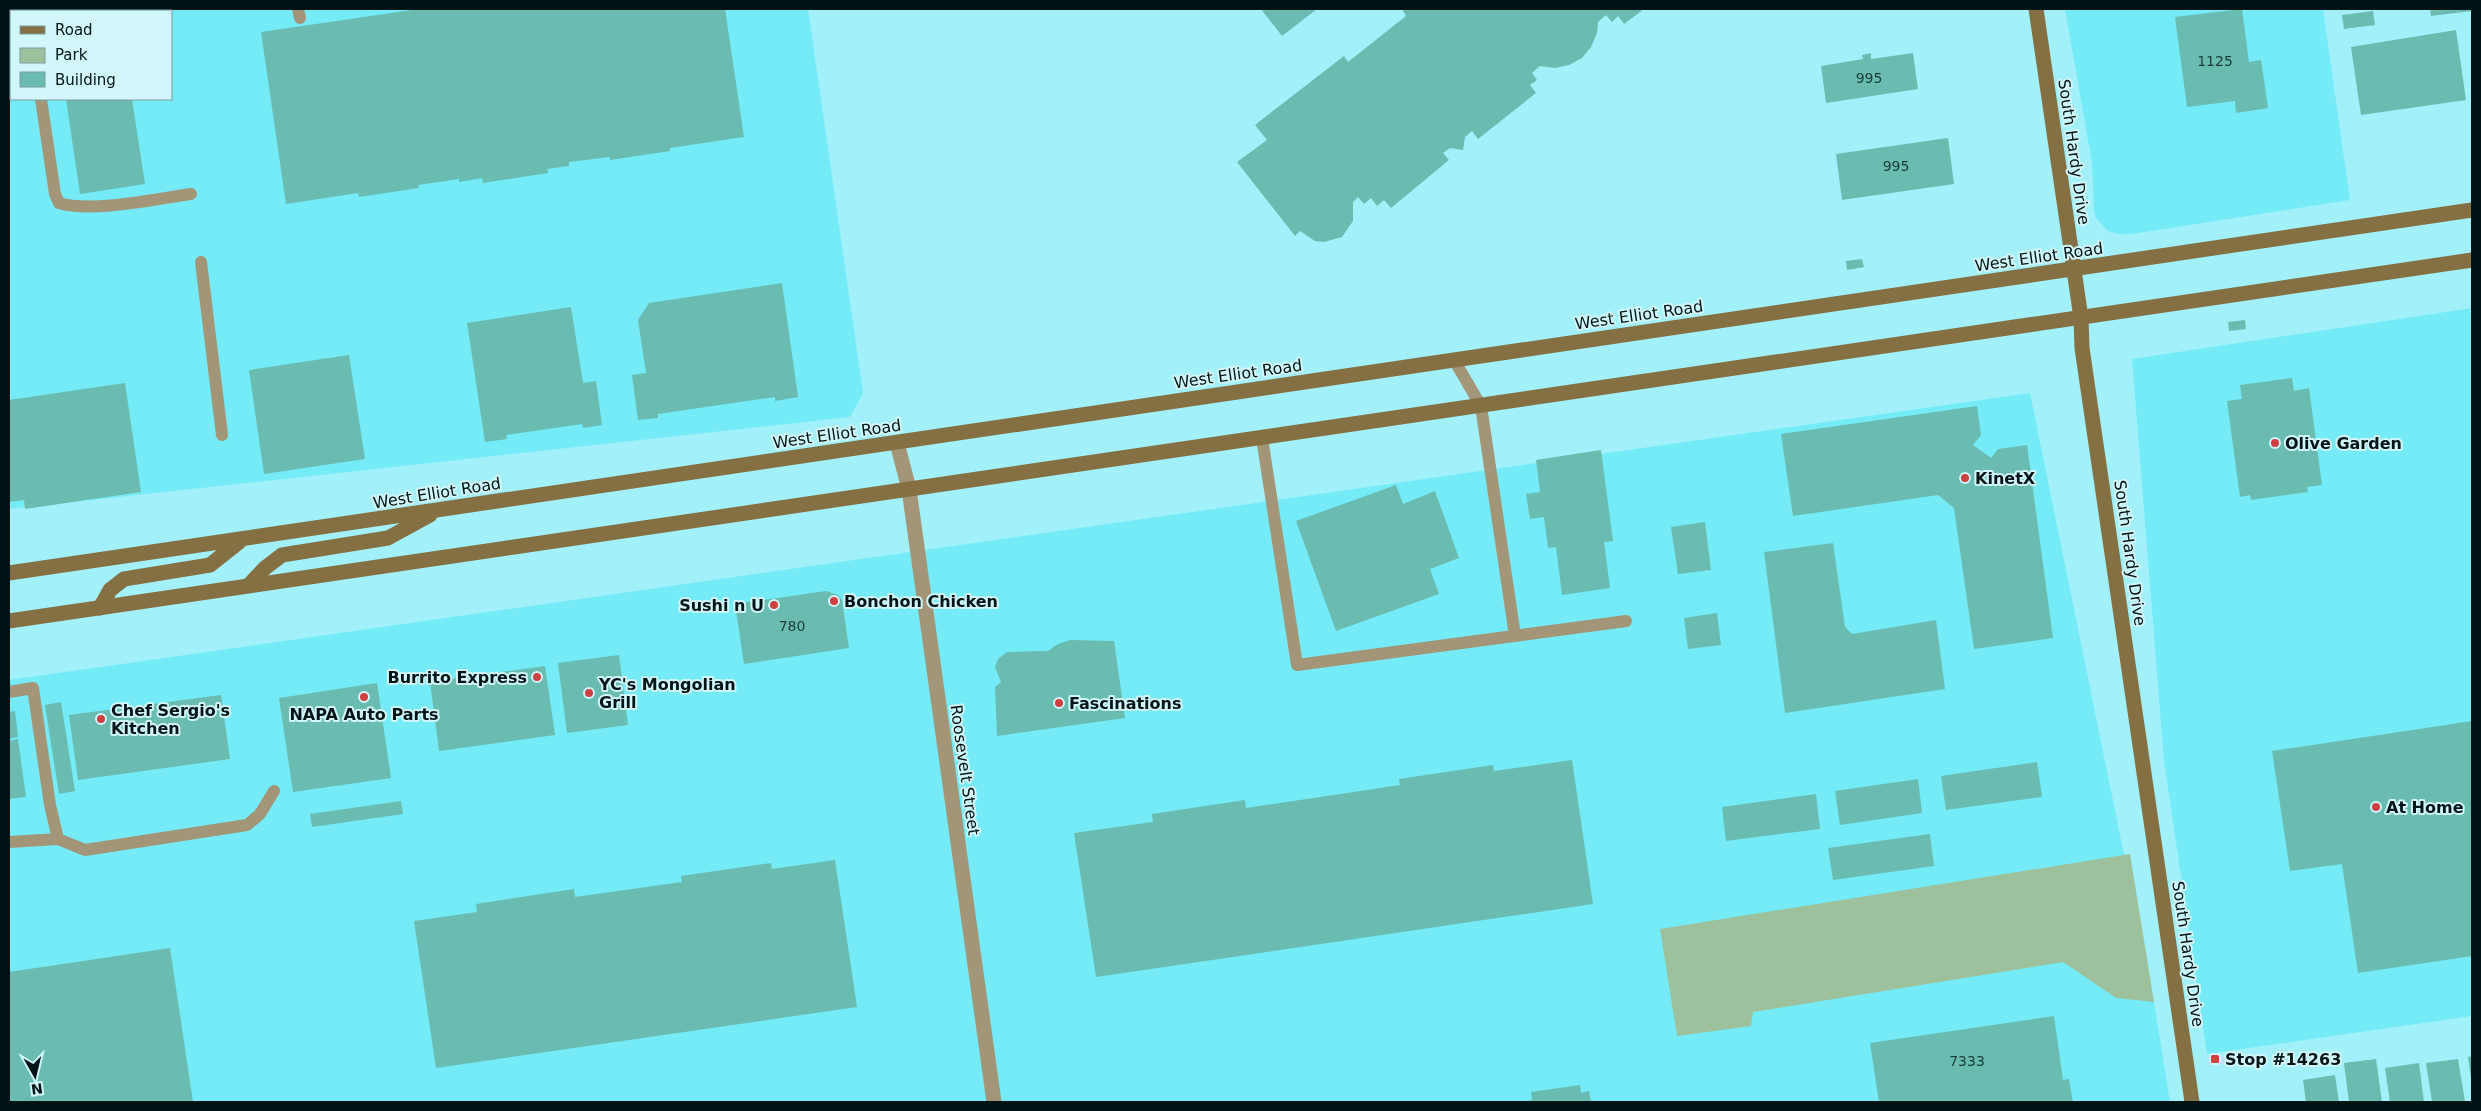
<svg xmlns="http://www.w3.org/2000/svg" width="2481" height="1111" font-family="'DejaVu Sans',sans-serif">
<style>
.built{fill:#75ebf7;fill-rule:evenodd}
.park{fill:#9dc19c}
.building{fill:#6abbb0}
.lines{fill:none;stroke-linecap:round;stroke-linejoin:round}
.lane{stroke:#a39578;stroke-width:12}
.street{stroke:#a39578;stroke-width:15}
.secondary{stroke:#857044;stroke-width:15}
.poi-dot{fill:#cf4040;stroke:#d1f7fb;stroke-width:2}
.labels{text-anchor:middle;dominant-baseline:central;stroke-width:4;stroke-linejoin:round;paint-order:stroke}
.number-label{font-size:14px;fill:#1a3d3c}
.street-label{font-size:16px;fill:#001315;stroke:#d1f7fb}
.poi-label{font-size:16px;font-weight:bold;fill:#001315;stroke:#d1f7fb;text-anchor:start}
</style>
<rect width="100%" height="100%" fill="#a2f1fa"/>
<!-- built -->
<g class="built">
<path d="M9 9H808L863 393 850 417 9 509ZM11 11H171V99H11Z"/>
<path d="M2065 9H2323L2350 200 2132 234H2118L2108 231 2096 218 2094 211 2092 163Z"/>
<path d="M2472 308V1016L2207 1054 2164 761 2132 359Z"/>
<path d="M2030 393 2154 1002 2170 1102H9V680Z"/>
</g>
<!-- park -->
<path class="park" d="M2130 854 2154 1002 2116 998 2063 962 1753 1012 1751 1026 1677 1036 1660 929Z"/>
<!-- building -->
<g class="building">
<rect x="53" y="9" width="66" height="2"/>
<path d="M419 9H725L744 137 670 148V151L610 160V157L569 162V166L547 169 548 173 483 183 482 178 459 182V179L418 185 419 188 359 197 358 193 286 204 261 32Z"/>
<path d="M1261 9H1317L1282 36Z"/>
<path d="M1402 9H1644L1624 24 1618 16 1612 22 1606 15 1598 22 1597 33 1591 47 1582 58 1569 65 1555 68 1540 66 1532 73 1537 80 1530 85 1536 93 1478 139 1472 131 1465 137 1463 150 1450 148 1443 153 1449 160 1391 208 1384 200 1377 206 1371 198 1364 204 1358 197 1353 202V221L1342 237 1324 242 1315 241 1300 231 1295 236 1237 162 1267 140 1255 125 1344 56 1348 62 1406 16Z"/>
<path d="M2242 9 2249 62 2261 60 2268 108 2236 113 2235 101 2187 107 2175 17Z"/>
<path d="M2430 9H2472V11L2431 16Z"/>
<path d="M2373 11 2375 25 2344 29 2342 15Z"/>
<path d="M2456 30 2466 100 2361 115 2351 47Z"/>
<path d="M1871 53V59L1913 53 1918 89 1826 103 1821 66 1863 59 1862 55Z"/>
<path d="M66 99H132L145 184 80 194Z"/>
<path d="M1948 138 1954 184 1842 200 1836 154Z"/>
<path d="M1862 259 1864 267 1847 270 1846 261Z"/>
<path d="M782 283 798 397 775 401V397L658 414V418L638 420 632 375 646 373 638 320 649 303Z"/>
<path d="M571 307 583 383 596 381 602 425 583 428 582 424 506 435 507 439 485 442 467 323Z"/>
<path d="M2245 320 2246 329 2229 331 2228 322Z"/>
<path d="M349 355 365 459 264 474 249 370Z"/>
<path d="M2292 378 2294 391 2309 388 2322 485 2307 487 2308 492 2251 500 2250 495 2240 497 2227 401 2242 399 2240 385Z"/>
<path d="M125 383 141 492 25 509 24 500 9 502V400Z"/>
<path d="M1977 406 1981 435 1973 445 1991 458 1998 449 2027 445 2053 638 1974 649 1954 508 1938 495 1793 516 1781 434Z"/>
<path d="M1601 450 1613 541 1604 542 1610 588 1562 595 1556 547 1548 548 1544 517 1530 519 1526 494 1540 492 1536 460Z"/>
<path d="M1396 485 1403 504 1435 491 1459 558 1430 569 1439 594 1336 631 1296 521Z"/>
<path d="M1705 522 1711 570 1678 574 1671 527Z"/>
<path d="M1833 543 1845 627 1852 634 1936 620 1945 689 1785 713 1764 552Z"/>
<path d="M826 591 838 595 842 600 849 648 744 664 735 604Z"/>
<path d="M1717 613 1721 645 1688 649 1684 618Z"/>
<path d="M1070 640 1114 641 1125 718 997 736 995 687 1001 682 995 667 998 659 1007 652 1048 651 1058 644Z"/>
<path d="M619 655 628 725 567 733 558 663Z"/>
<path d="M545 666 555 735 439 751 430 682Z"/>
<path d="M377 683 391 778 293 792 279 698Z"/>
<path d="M221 695 230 759 78 780 69 715Z"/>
<path d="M61 702 75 791 59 794 45 705Z"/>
<path d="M15 711 18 737 9 739V712Z"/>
<path d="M2472 721V956L2358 973 2342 864 2290 871 2272 751Z"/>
<path d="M18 739 26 797 9 799V741Z"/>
<path d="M1572 760 1593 904 1096 977 1074 833 1153 822 1152 814 1245 800 1246 808 1400 785 1399 779 1493 765 1494 771Z"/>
<path d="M2037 762 2042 797 1946 810 1941 776Z"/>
<path d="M1918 779 1922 813 1840 825 1835 791Z"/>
<path d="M1816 794 1820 829 1726 841 1722 807Z"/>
<path d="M401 801 403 814 312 827 310 814Z"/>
<path d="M1930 834 1934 866 1833 880 1828 848Z"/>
<path d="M835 860 857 1007 436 1068 414 921 477 912 476 904 574 889 575 897 682 882 681 876 771 863 772 869Z"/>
<path d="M170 948 193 1102H9V972Z"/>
<path d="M2054 1016 2063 1080 2069 1079 2073 1102H1879L1870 1043Z"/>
<path d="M2472 1056V1079H2471L2468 1057Z"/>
<path d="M2376 1059 2382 1102H2349L2344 1063Z"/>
<path d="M2458 1059 2465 1102H2432L2426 1063Z"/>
<path d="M2419 1063 2424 1102H2390L2385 1068Z"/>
<path d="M2335 1075 2339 1102H2306L2303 1080Z"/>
<path d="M1580 1085 1581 1093 1589 1091 1591 1102H1523L1532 1100 1531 1092Z"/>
</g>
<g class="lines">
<!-- lane -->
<g class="lane">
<path d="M28 9V11"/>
<path d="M298 9 300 18"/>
<path d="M41 99 55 194 59 203C92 213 156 199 191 194"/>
<path d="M201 262 222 435"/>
<path d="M1454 360 1481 406 1515 636"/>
<path d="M1262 438 1297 665 1626 621"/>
<path d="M9 692 33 688 50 805 58 839"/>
<path d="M9 842 58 839 85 850 247 825 260 814 274 791"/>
</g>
<!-- street -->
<path class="street" d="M897 443 909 489 994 1102"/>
<!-- secondary -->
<g class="secondary">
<path d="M2036 9 2081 318 2082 348 2192 1102"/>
<path d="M9 573 2472 210"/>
<path d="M249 585 265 568 282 555 388 538 430 515"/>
<path d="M100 608 110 590 124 579 210 565 239 542"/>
<path d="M9 621 2472 260"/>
</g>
</g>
<!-- markers -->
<g class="poi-dot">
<circle cx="2275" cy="443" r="5"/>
<circle cx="1965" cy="478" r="5"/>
<circle cx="834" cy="601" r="5"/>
<circle cx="774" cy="605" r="5"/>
<circle cx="537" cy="677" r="5"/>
<circle cx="589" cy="693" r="5"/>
<circle cx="364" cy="697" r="5"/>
<circle cx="1059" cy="703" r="5"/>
<circle cx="101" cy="719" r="5"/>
<circle cx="2376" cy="807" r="5"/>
<rect x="2210" y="1054" width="10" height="10" rx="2.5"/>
</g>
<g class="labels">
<!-- number labels -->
<g class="number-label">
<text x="2215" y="61">1125</text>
<text x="1869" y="78">995</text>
<text x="1896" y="166">995</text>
<text x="792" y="626">780</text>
<text x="1967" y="1061">7333</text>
</g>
<!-- street labels -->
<g class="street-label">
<text transform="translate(2074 152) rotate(82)">South Hardy Drive</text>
<text transform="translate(2039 257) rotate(-8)">West Elliot Road</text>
<text transform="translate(1639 315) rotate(-8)">West Elliot Road</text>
<text transform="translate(1238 374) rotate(-8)">West Elliot Road</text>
<text transform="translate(837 434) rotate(-8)">West Elliot Road</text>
<text transform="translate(437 493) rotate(-9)">West Elliot Road</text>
<text transform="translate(2130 553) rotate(82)">South Hardy Drive</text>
<text transform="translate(965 770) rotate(82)">Roosevelt Street</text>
<text transform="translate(2188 954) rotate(82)">South Hardy Drive</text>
</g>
<!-- poi labels -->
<g class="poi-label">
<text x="2285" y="443">Olive Garden</text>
<text x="1975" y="478">KinetX</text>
<text x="844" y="601">Bonchon Chicken</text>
<text x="764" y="605" text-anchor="end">Sushi n U</text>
<text x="527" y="677" text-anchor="end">Burrito Express</text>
<text x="599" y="684">YC's Mongolian<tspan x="599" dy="18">Grill</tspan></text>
<text x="1069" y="703">Fascinations</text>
<text x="111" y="710">Chef Sergio's<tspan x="111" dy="18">Kitchen</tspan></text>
<text x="364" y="714" text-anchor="middle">NAPA Auto Parts</text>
<text x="2386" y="807">At Home</text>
<text x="2225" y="1059">Stop #14263</text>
</g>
</g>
<!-- border -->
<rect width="2481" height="1111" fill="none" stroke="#001315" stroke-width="20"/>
<!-- legend -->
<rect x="10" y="10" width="162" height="90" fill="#d1f7fb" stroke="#7d9c9f"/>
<rect x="20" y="26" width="25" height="8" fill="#857044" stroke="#7d9c9f"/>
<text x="55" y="35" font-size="15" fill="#001315">Road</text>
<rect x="20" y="48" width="25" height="15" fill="#9dc19c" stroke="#7d9c9f"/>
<text x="55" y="60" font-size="15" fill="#001315">Park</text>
<rect x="20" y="72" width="25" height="15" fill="#6abbb0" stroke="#7d9c9f"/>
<text x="55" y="85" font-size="15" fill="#001315">Building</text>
<!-- north arrow -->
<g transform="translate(35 1076) rotate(172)" stroke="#d1f7fb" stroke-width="4" paint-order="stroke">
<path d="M0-4L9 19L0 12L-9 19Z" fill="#001315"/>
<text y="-8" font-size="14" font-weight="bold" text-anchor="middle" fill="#001315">N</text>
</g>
</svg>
